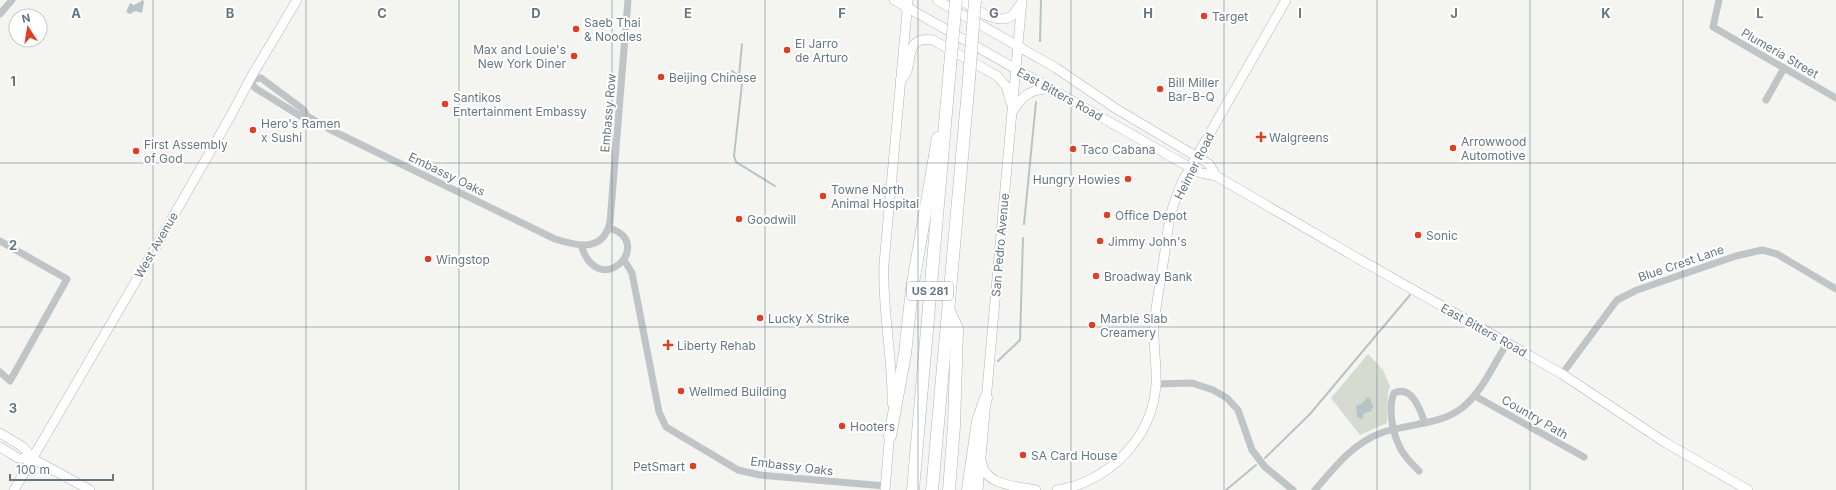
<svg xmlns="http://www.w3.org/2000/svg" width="1836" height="490" font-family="Inter,sans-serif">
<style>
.green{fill:#d6dbd1}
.water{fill:#b6c4c7}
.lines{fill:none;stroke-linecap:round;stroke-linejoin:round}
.stream{stroke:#b6c4c7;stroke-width:2}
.secondary-casing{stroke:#afb6b9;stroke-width:10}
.highway-casing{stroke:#b2b6b8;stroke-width:13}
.street{stroke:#bfc4c6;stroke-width:7}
.secondary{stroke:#fff;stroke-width:9}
.highway{stroke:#fff;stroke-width:12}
.highway-bridge-casing{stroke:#b2b6b8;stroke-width:13;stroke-linecap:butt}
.highway-bridge{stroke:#fff;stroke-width:12}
.grid{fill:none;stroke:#647780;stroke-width:1;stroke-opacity:0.55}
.poi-dot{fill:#df3e25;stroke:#fff;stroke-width:1.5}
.labels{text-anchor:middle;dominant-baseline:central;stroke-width:4;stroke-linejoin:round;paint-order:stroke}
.shield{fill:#fff;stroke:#92a0a6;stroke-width:1}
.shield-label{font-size:11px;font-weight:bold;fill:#647780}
.poi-label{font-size:12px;fill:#647780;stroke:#fff;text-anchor:start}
.street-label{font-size:12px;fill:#647780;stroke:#fff}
.grid-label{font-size:13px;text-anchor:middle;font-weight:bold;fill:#647780;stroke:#fff;stroke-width:4;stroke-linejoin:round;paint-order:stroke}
</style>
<rect width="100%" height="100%" fill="#f4f4f0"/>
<!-- green -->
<path class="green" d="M1368 354 1383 370 1390 386 1388 392 1387 423 1360 435 1331 398Z"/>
<!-- water -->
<g class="water">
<path d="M143 0 144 2 142 13 135 11 130 14 126 12 130 3 134 5Z"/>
<path d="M1368 397 1370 398 1373 406 1371 411 1363 414V419L1357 417 1356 406 1361 404Z"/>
</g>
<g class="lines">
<!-- stream -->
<g class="stream">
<path d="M1040 41 1041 0"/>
<path d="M742 44 739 76 742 84 734 156 736 162 775 186"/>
<path d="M732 71 739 76"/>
<path d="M1024 224 1036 102"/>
<path d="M998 361 1020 340 1023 238"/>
<path d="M1265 458 1310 414 1410 295"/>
<path d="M1226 490 1256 465"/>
</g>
<!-- secondary casing -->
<g class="secondary-casing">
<g id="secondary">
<path d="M894 0 1191 168 1201 173 1216 176 1352 255 1562 374 1666 443 1748 490"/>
<path d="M937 0 1056 68 1115 108 1209 164 1216 176"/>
<path d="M961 0C975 8 995 26 1012 16L1020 5"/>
<path d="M900 81C903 78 906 74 907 71 912 55 907 36 933 40L997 76 1006 86 1011 103"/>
<path d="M1013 111C1022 96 1030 89 1049 89"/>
<path d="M892 403C893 357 882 311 884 264L908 0"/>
<path d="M0 433 23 447 33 459 90 490"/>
<path d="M0 447 18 458 33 459"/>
<path d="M982 463C985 486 1018 486 1036 490"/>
<path d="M14 490 158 243 230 117 250 79 297 0"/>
<path d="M885 490 890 430"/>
<path d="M978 490 1022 0"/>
<path d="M1057 490C1108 482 1152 439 1156 385 1157 365 1153 345 1154 325 1156 305 1160 284 1163 264 1166 247 1167 228 1172 210 1174 201 1179 191 1182 182L1286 0"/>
</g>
</g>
<!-- highway casing -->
<g class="highway-casing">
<g id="highway">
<path d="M949 311 957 329 954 426 949 490"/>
<path d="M890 436 905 354 912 289 938 138"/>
<path d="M913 490 950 67"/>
<path d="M932 490 969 79"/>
<path d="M968 490 978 421 986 398"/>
</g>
</g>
<!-- street -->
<g class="street">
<path d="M1719 0 1713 27 1836 98"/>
<path d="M0 14 12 0"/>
<path d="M1766 100 1784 68"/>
<path d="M307 116 302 117 255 88 250 79 261 78 304 110 307 116 331 130 555 239C577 246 603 253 610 222L628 0"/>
<path d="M0 241 67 279 10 381 0 372"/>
<path d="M581 245C599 303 657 242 609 228"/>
<path d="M624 260 632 273 659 412 666 427 738 470 760 475 885 486"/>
<path d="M1562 374 1617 300 1637 290 1736 256 1762 250 1777 254 1836 289"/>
<path d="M1156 384 1192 383 1213 390 1227 398 1238 410 1252 450 1265 467 1293 490"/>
<path d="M1475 396 1584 457"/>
<path d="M1419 471C1411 463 1402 454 1398 443 1392 430 1388 406 1394 393 1412 385 1420 409 1425 423"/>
<path d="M1315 490C1335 467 1352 444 1381 433 1408 423 1438 426 1462 408 1482 392 1494 364 1507 343"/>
</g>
<!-- secondary -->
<use href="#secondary" class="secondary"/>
<!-- highway -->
<use href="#highway" class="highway"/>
<!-- highway-bridge casing -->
<g class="highway-bridge-casing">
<g id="highway-bridge">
<path d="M950 67 956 0"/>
<path d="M969 79 975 0"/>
</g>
</g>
<!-- highway-bridge -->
<use href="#highway-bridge" class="highway-bridge"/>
</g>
<!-- grid -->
<path class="grid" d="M153 0V490M306 0V490M459 0V490M612 0V490M765 0V490M918 0V490M1071 0V490M1224 0V490M1377 0V490M1530 0V490M1683 0V490M0 163H1836M0 327H1836"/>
<!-- markers -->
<g class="poi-dot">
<circle cx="1204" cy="16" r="4"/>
<circle cx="576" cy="29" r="4"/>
<circle cx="787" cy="50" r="4"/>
<circle cx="574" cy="56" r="4"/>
<circle cx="661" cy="77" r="4"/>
<circle cx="1160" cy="89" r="4"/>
<circle cx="445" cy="104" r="4"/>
<circle cx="253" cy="130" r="4"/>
<path d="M1259 131h4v4h4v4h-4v4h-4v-4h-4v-4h4z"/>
<circle cx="1453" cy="148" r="4"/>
<circle cx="1073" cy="149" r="4"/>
<circle cx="136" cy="151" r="4"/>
<circle cx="1128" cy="179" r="4"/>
<circle cx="823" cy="196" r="4"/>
<circle cx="1107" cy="215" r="4"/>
<circle cx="739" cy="219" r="4"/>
<circle cx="1418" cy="235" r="4"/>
<circle cx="1100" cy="241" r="4"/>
<circle cx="428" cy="259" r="4"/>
<circle cx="1096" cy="276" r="4"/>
<circle cx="760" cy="318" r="4"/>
<circle cx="1092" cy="325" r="4"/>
<path d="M666 339h4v4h4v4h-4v4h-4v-4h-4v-4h4z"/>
<circle cx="681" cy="391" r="4"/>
<circle cx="842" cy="426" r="4"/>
<circle cx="1023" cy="455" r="4"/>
<circle cx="693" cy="466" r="4"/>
</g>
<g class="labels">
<!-- shield labels -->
<rect class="shield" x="907" y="282" width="46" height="18" rx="3"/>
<g class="shield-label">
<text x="930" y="291">US 281</text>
</g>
<!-- poi labels -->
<g class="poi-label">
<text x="1212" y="16">Target</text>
<text x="584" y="22">Saeb Thai<tspan x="584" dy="14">&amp; Noodles</tspan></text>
<text x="795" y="43">El Jarro<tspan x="795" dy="14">de Arturo</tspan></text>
<text x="566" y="49" text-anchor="end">Max and Louie's<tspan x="566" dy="14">New York Diner</tspan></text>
<text x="669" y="77">Beijing Chinese</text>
<text x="1168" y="82">Bill Miller<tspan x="1168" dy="14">Bar-B-Q</tspan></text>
<text x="453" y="97">Santikos<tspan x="453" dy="14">Entertainment Embassy</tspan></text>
<text x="261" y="123">Hero's Ramen<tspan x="261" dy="14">x Sushi</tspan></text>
<text x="1269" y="137">Walgreens</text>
<text x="1461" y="141">Arrowwood<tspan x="1461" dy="14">Automotive</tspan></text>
<text x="144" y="144">First Assembly<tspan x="144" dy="14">of God</tspan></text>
<text x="1081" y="149">Taco Cabana</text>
<text x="1120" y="179" text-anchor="end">Hungry Howies</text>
<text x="831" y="189">Towne North<tspan x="831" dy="14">Animal Hospital</tspan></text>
<text x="1115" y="215">Office Depot</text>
<text x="747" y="219">Goodwill</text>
<text x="1426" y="235">Sonic</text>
<text x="1108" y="241">Jimmy John's</text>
<text x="436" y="259">Wingstop</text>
<text x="1104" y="276">Broadway Bank</text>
<text x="768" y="318">Lucky X Strike</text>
<text x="1100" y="318">Marble Slab<tspan x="1100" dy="14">Creamery</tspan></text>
<text x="677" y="345">Liberty Rehab</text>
<text x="689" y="391">Wellmed Building</text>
<text x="850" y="426">Hooters</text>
<text x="1031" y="455">SA Card House</text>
<text x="685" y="466" text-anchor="end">PetSmart</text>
</g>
<!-- street labels -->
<g class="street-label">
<text transform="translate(1780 53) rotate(30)">Plumeria Street</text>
<text transform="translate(1060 94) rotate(29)">East Bitters Road</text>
<text transform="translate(608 113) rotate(-85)">Embassy Row</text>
<text transform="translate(1194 166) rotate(-63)">Heimer Road</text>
<text transform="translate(447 174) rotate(26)">Embassy Oaks</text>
<text transform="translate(156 245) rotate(-60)">West Avenue</text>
<text transform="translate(1000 245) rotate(-85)">San Pedro Avenue</text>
<text transform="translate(1681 263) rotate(-19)">Blue Crest Lane</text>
<text transform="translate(1484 330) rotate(29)">East Bitters Road</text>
<text transform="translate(1535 417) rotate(30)">Country Path</text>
<text transform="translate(792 466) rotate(7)">Embassy Oaks</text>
</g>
</g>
<g class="grid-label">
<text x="76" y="18">A</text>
<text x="230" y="18">B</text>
<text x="382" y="18">C</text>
<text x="536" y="18">D</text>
<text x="688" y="18">E</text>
<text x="842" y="18">F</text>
<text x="994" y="18">G</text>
<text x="1148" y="18">H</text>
<text x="1300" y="18">I</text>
<text x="1454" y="18">J</text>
<text x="1606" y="18">K</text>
<text x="1760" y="18">L</text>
<text x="13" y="86">1</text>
<text x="13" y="250">2</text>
<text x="13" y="413">3</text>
</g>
<!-- north arrow -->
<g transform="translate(28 28) rotate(348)"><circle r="19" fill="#ffffff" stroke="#c1c9cc"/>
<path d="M0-3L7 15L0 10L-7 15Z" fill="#df3e25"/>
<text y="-6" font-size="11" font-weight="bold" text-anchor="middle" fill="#647780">N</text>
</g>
<!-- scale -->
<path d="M10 474v6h103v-6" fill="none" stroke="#647780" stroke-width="2"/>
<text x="16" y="474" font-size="12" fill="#647780" stroke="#ffffff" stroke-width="3" paint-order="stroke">100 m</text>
</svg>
